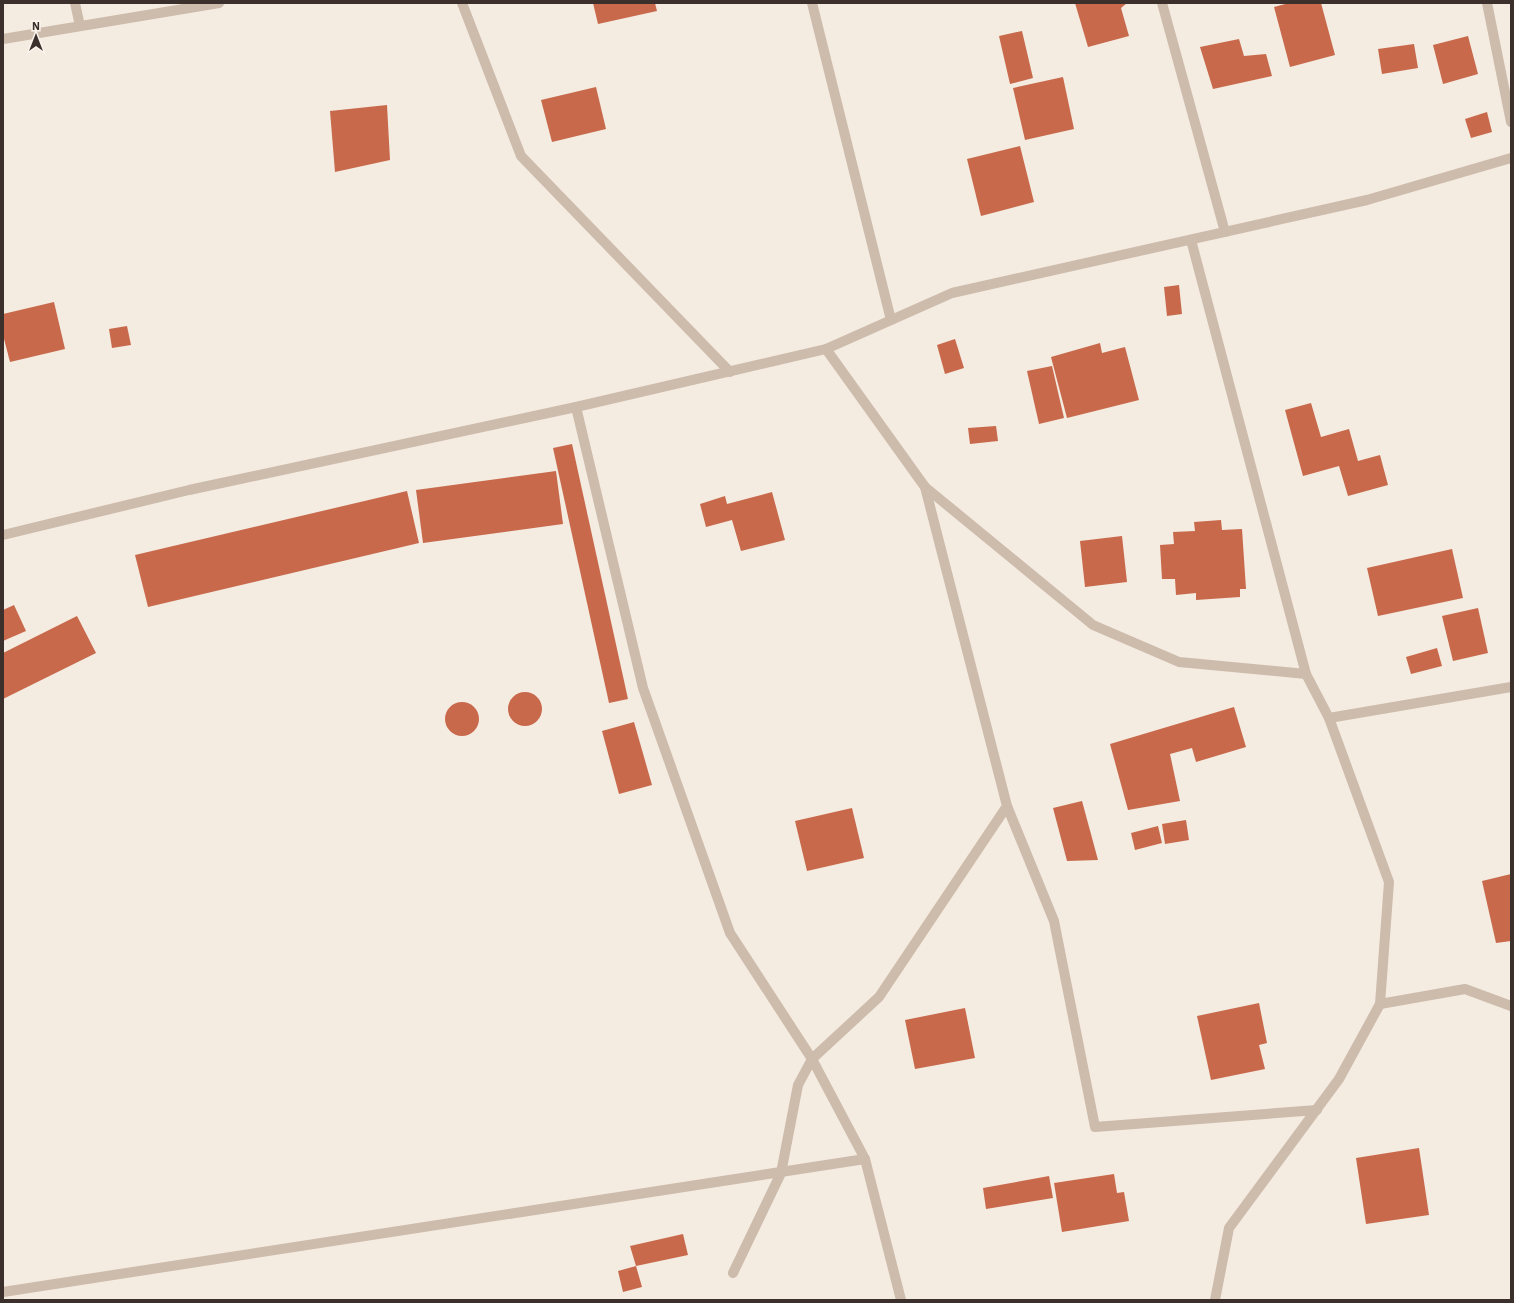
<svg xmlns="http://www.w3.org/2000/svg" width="1514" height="1303" font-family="'IBM Plex Sans',sans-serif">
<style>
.building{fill:#c8694b}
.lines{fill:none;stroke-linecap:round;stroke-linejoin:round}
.service{stroke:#cdbbac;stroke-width:10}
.minor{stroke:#cdbbac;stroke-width:10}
</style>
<rect width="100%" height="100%" fill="#f4ebe1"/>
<!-- building -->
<g class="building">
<path d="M593 3H655L657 11 598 24Z"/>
<path d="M1075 3H1127L1121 8 1129 36 1088 47Z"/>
<path d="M1289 3H1321L1335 55 1290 67 1274 7Z"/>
<path d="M1022 31 1033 78 1010 84 999 36Z"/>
<path d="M1468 36 1478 74 1443 84 1433 45Z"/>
<path d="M1239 39 1244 56 1266 54 1272 76 1213 89 1200 47Z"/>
<path d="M1414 44 1418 68 1382 74 1378 49Z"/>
<path d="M1063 77 1074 129 1025 140 1013 88Z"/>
<path d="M596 87 606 129 552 142 541 100Z"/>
<path d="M387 105 390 160 335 172 330 111Z"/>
<path d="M1487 112 1492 132 1471 138 1465 119Z"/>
<path d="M1020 146 1034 202 981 216 967 159Z"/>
<path d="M1179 285 1182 314 1167 316 1164 287Z"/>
<path d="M54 302 65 349 10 362 3 335V314Z"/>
<path d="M127 326 131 345 112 348 109 329Z"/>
<path d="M955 339 964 368 945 374 937 345Z"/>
<path d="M1100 343 1102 353 1125 347 1139 400 1067 418 1051 357Z"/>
<path d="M1052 366 1064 418 1039 424 1027 371Z"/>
<path d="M1311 403 1321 437 1349 429 1358 461 1380 455 1388 485 1348 496 1339 466 1303 476 1285 410Z"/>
<path d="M996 426 998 441 970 444 968 428Z"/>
<path d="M572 444 628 699 609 703 553 448Z"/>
<path d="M556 471 563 524 423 543 416 490Z"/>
<path d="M407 491 419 543 148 607 135 555Z"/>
<path d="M772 492 785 540 741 551 732 520 706 527 700 504 725 496 727 504Z"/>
<path d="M1221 520 1222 530 1242 529 1246 589H1240V597L1196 600V593L1176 595 1175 579H1162L1160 545 1174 544 1173 532 1195 531 1194 522Z"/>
<path d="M1122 536 1127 582 1085 587 1080 541Z"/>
<path d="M1452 549 1463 598 1378 616 1367 568Z"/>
<path d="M14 605 26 631 3 641V610Z"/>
<path d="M1478 608 1488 653 1453 661 1442 616Z"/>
<path d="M77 616 96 653 3 699V653Z"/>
<path d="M1437 648 1442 666 1411 674 1406 657Z"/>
<circle cx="525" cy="709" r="17"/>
<circle cx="462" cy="719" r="17"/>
<path d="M1234 707 1246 747 1196 762 1192 748 1170 754 1180 801 1128 810 1110 744Z"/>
<path d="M634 722 652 785 619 794 602 731Z"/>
<path d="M1082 801 1098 860 1067 861 1053 808Z"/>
<path d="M852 808 864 858 807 871 795 821Z"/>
<path d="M1186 820 1189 840 1165 844 1162 824Z"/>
<path d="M1158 826 1162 843 1135 850 1131 833Z"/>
<path d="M1511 874V941L1496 943 1482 881Z"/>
<path d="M1259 1003 1267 1043 1259 1045 1265 1069 1211 1080 1197 1016Z"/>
<path d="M965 1008 975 1058 915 1069 905 1020Z"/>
<path d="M1419 1148 1429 1215 1366 1224 1356 1158Z"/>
<path d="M1114 1174 1117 1193 1124 1192 1129 1221 1062 1232 1054 1183Z"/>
<path d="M1049 1176 1053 1198 986 1209 983 1188Z"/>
<path d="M683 1234 688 1255 636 1266 630 1246Z"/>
<path d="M636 1266 642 1287 623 1292 618 1271Z"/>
</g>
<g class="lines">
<!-- service -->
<path class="service" d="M462 3 521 156 730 372"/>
<!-- minor -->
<g class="minor">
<path d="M75 3 80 26"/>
<path d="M812 3 891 320"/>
<path d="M1162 3 1225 232"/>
<path d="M1487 3 1511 122"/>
<path d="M3 39 219 3"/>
<path d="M1191 240 1306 674 1329 718 1389 882 1380 1004 1339 1079 1229 1228 1215 1300"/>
<path d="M576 407 643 688 730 933 812 1059 865 1159 901 1300"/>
<path d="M925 487 1093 625 1179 662 1306 674"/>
<path d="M3 535 189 490 576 407 826 349 952 293 1367 200 1511 158"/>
<path d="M1329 718 1511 687"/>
<path d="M1007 806 1054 921 1095 1127 1317 1110"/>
<path d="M1380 1004 1465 989 1511 1006"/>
<path d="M733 1273 781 1173 798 1085 812 1059 879 997 1007 806 925 487 826 349"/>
<path d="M3 1292 865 1159"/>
</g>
</g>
<!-- border -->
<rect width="1514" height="1303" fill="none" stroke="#3b302b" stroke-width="8"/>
<!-- north arrow -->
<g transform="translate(36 36)" stroke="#fbf5ee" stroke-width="3" paint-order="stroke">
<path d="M0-3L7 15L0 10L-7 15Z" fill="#3b302b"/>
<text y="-6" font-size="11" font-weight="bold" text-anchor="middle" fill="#3b302b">N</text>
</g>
</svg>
